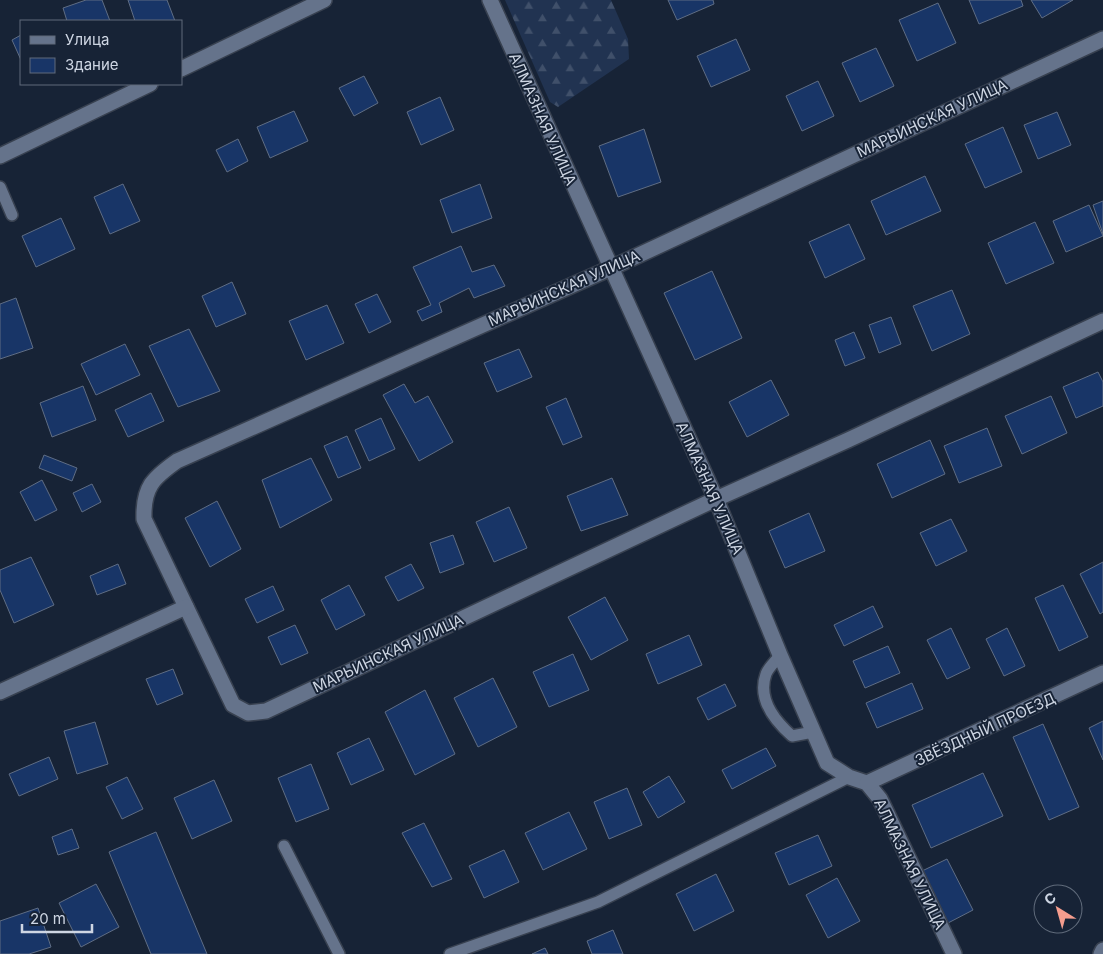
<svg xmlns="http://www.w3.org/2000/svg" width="1103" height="954" font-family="Inter,sans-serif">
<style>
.forest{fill:url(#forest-firs)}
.building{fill:#183567;stroke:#5f6d84}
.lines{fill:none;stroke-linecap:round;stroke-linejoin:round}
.service-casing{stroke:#384150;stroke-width:14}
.minor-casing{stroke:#384150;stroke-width:18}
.service{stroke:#65738b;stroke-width:11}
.minor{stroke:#65738b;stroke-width:15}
.labels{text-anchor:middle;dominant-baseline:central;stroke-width:4;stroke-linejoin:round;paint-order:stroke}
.street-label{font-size:15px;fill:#ced6e3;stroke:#172336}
</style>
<defs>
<pattern id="forest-firs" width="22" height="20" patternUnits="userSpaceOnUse" patternTransform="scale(1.25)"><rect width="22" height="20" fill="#213351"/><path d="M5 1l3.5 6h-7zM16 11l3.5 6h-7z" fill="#40506a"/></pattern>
</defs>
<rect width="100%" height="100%" fill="#172336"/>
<!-- forest -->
<path class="forest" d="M505 0H611L628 39 629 59 558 107 550 102Z"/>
<!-- building -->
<g class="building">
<path d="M86 0H102L110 21H67L63 8Z"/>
<path d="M128 0H167L175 21H135Z"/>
<path d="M668 0H713L714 4 677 20Z"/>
<path d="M969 0H1021L1023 6 979 24Z"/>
<path d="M1031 0H1073L1042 18Z"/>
<path d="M938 3 956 43 917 61 899 20Z"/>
<path d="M21 35V60L12 40Z"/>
<path d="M736 39 750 70 711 87 697 56Z"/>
<path d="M876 48 894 86 860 102 842 63Z"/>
<path d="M364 76 378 103 354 116 339 88Z"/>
<path d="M818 81 834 116 802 131 786 96Z"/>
<path d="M440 97 454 130 421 145 407 112Z"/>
<path d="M294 111 308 141 270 158 257 127Z"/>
<path d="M1057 112 1071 145 1038 159 1024 125Z"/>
<path d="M1003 127 1022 172 985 188 965 144Z"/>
<path d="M644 129 661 182 618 197 599 146Z"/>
<path d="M238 139 248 161 227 172 216 150Z"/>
<path d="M925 176 941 211 886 235 871 201Z"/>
<path d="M123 184 140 221 110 234 94 197Z"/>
<path d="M480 184 492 218 452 233 440 200Z"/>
<path d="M1103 201V234L1093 205Z"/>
<path d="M1089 205 1103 236 1066 252 1053 221Z"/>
<path d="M61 218 75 249 36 267 22 236Z"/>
<path d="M1035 222 1054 263 1006 284 988 243Z"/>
<path d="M849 224 865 259 825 278 809 242Z"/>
<path d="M461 246 472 272 494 265 505 286 474 298 469 288 439 303 442 312 422 321 417 311 431 305 413 267Z"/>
<path d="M712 271 742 338 695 360 664 293Z"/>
<path d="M232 282 246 314 216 327 202 296Z"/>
<path d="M952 290 970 334 932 351 913 306Z"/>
<path d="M377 294 391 322 369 333 355 304Z"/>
<path d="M16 298 33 348 0 359V304Z"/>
<path d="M327 305 344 343 306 360 289 321Z"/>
<path d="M891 317 901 344 879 353 869 325Z"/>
<path d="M189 329 220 391 178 407 149 346Z"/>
<path d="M854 332 865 358 845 366 835 340Z"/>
<path d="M125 344 140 375 96 395 81 364Z"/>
<path d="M519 349 532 377 497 392 484 363Z"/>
<path d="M1098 372 1103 382V406L1076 418 1063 387Z"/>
<path d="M771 380 789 415 747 437 729 402Z"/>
<path d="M404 384 415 403 428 396 453 442 419 461 383 395Z"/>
<path d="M83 386 96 420 52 437 40 403Z"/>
<path d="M151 393 164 421 128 437 115 410Z"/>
<path d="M1051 396 1067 433 1022 454 1005 416Z"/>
<path d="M566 398 582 437 563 445 546 407Z"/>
<path d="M381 418 395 449 369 461 355 430Z"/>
<path d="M987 428 1002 466 959 483 944 446Z"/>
<path d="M347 436 361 468 338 478 324 446Z"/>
<path d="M930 440 945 474 892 498 877 464Z"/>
<path d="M44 455 77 468 72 481 39 468Z"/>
<path d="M311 458 332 500 280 528 262 480Z"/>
<path d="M612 478 628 515 581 531 567 496Z"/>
<path d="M42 480 57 510 35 521 20 492Z"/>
<path d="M92 484 101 502 82 512 73 493Z"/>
<path d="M217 501 241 549 210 567 185 518Z"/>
<path d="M509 507 527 548 494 562 476 522Z"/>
<path d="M809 513 825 551 785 568 769 531Z"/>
<path d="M951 519 967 551 936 566 920 533Z"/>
<path d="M453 535 464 564 440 573 430 543Z"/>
<path d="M31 557 54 605 14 623 0 590V570Z"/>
<path d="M1103 562V612L1100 614 1080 574Z"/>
<path d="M118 564 126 584 97 595 90 576Z"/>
<path d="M411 564 424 588 398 601 385 577Z"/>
<path d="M349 585 365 615 336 630 321 600Z"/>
<path d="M1063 585 1088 637 1059 651 1035 598Z"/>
<path d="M273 586 284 610 257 623 245 599Z"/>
<path d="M605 597 628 640 591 660 568 617Z"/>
<path d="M873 606 883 627 844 646 834 625Z"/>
<path d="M295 625 308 653 281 665 268 637Z"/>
<path d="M951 628 970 668 947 679 927 640Z"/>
<path d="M1007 628 1025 666 1004 676 986 639Z"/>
<path d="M689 635 702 665 658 684 646 654Z"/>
<path d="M888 646 900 673 865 688 853 661Z"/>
<path d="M573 654 589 690 549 707 533 672Z"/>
<path d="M173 669 183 694 157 705 146 679Z"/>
<path d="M493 678 517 727 478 747 454 698Z"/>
<path d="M912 683 923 709 877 728 866 703Z"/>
<path d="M725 684 736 706 708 720 697 698Z"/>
<path d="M425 690 455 754 415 775 385 712Z"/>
<path d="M1103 721V760L1089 728Z"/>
<path d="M95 722 108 764 77 774 64 731Z"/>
<path d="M1043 724 1079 807 1049 820 1013 737Z"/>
<path d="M369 738 384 770 351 785 337 753Z"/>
<path d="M766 748 776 766 732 789 722 770Z"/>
<path d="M49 757 58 779 19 796 9 774Z"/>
<path d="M311 764 329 809 296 822 278 778Z"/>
<path d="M983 773 1003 816 931 848 912 805Z"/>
<path d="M669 776 685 802 658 818 643 792Z"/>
<path d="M127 777 143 809 122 819 106 787Z"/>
<path d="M214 780 232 821 192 839 174 798Z"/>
<path d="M627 788 642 825 609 839 594 802Z"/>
<path d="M569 812 587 849 543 870 525 833Z"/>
<path d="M424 823 452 879 432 887 402 833Z"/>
<path d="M72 829 79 848 58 855 52 837Z"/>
<path d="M156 832 207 954H151L109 852Z"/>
<path d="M818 835 832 866 789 885 775 853Z"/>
<path d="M504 850 519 882 484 898 469 866Z"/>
<path d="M947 859 973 910 948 923 922 871Z"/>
<path d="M716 874 734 911 694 931 676 894Z"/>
<path d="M837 878 860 921 828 938 806 895Z"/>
<path d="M96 884 119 927 81 947 59 903Z"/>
<path d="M38 908 51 947 29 954H0V921Z"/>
<path d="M613 930 623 954H592L587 941Z"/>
<path d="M545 948 548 954H532Z"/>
</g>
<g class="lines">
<!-- service casing -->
<g class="service-casing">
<g id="service">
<path d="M0 187 12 215"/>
<path d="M780 655C776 661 768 668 766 674 757 699 775 721 792 736L813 732"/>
<path d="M284 846 339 954"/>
<path d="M450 954 598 902 849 777"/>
</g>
</g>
<!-- minor casing -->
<g class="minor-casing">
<g id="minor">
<path d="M490 0 716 499 780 655 827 763 849 777 867 783 880 799 954 954"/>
<path d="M1103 39 611 268 177 461C153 478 143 487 144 519L233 705 248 713 266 711 716 499 848 440 1103 321"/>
<path d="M181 69 324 0"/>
<path d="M0 156 150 84"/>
<path d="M0 692 186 607"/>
<path d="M867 783 1103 673"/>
<path d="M1101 954 1103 950"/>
</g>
</g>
<!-- service -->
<use href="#service" class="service"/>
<!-- minor -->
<use href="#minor" class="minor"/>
</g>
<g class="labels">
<!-- street labels -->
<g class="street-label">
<text transform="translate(932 118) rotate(-25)">МАРЬИНСКАЯ УЛИЦА</text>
<text transform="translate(543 119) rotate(66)">АЛМАЗНАЯ УЛИЦА</text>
<text transform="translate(564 288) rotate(-24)">МАРЬИНСКАЯ УЛИЦА</text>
<text transform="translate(710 488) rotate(66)">АЛМАЗНАЯ УЛИЦА</text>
<text transform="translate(388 653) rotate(-25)">МАРЬИНСКАЯ УЛИЦА</text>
<text transform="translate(985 729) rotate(-25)">ЗВЁЗДНЫЙ ПРОЕЗД</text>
<text transform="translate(910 864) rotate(64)">АЛМАЗНАЯ УЛИЦА</text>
</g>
</g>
<!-- legend -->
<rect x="20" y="20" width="162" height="65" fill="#172336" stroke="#606b7b"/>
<rect x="30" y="36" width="25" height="8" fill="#65738b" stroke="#606b7b"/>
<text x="65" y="45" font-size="15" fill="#ced6e3">Улица</text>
<rect x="30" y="58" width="25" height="15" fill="#183567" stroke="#606b7b"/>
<text x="65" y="70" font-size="15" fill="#ced6e3">Здание</text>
<!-- north arrow -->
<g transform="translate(1058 909) rotate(323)"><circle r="24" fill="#172336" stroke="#606b7b"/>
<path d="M0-4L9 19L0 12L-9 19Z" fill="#f59d8e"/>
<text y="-8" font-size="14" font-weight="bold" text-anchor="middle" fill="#ced6e3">С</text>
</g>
<!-- scale -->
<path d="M22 924v8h70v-8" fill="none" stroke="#ced6e3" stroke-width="2.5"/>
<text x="30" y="924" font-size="15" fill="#ced6e3" stroke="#172336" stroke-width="4" paint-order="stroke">20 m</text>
</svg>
